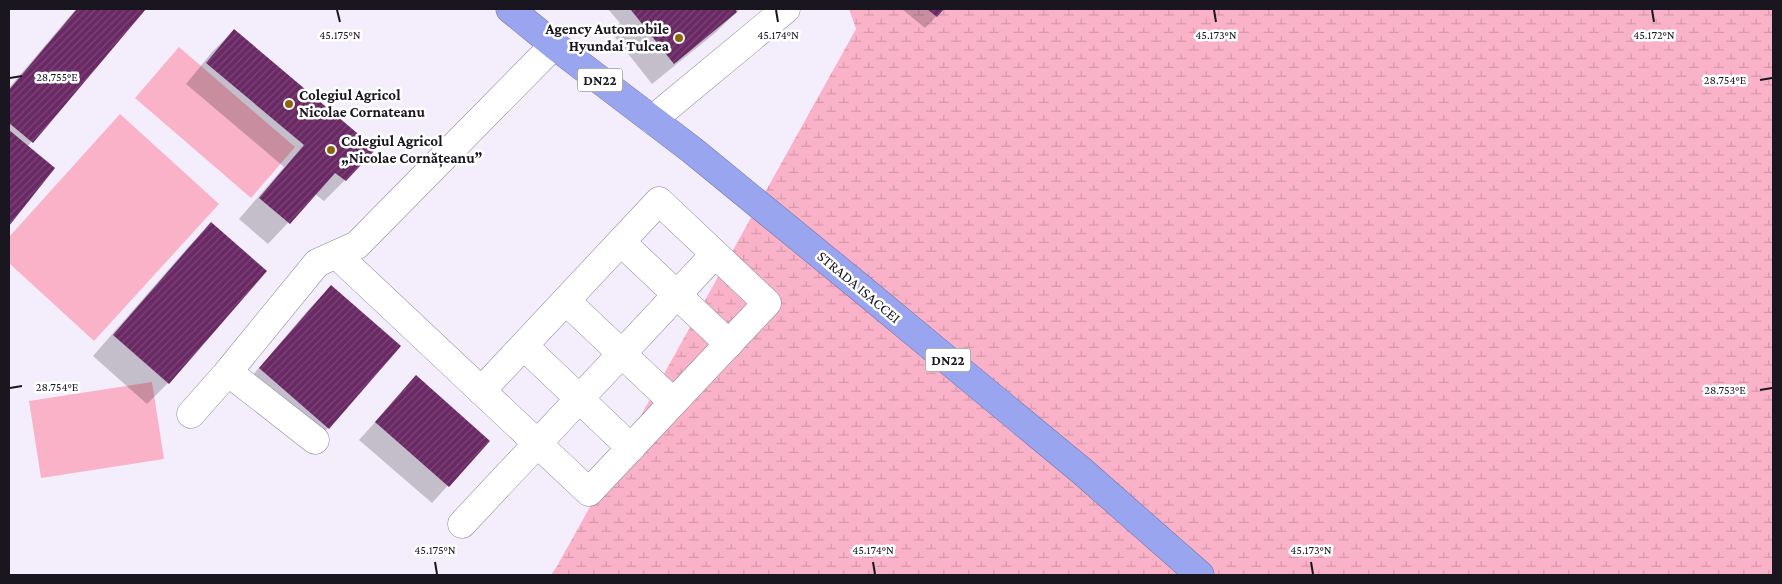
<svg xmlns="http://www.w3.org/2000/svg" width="1782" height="584" font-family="'Crimson Pro',serif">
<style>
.built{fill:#f4eefc}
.wetland{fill:url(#wetland-marsh)}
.pitch{fill:#fab2c9}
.shadow{fill:#0003}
.building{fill:url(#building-hatch)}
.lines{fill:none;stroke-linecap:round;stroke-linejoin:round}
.minor-casing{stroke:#8e849d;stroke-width:29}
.highway-casing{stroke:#6d73a7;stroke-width:29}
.minor{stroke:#fff;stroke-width:28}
.highway{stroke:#9aa5ef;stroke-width:28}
.ticks{fill:none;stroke:#1a1620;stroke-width:2}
.poi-dot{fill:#8d6408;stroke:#fff;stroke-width:2}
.labels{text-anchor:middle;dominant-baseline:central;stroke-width:5;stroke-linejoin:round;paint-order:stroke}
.shield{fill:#fff;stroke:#5f5c63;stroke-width:1}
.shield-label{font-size:14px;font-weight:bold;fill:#1a1620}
.poi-label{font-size:15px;font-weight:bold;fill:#1a1620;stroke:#fff;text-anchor:start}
.street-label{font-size:15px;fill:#1a1620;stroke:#fff}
.ticks-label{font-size:12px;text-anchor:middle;fill:#1a1620;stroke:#fff;stroke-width:5;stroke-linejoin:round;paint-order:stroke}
</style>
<defs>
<pattern id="wetland-marsh" width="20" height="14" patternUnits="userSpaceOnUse" patternTransform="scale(1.25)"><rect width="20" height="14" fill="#fab2c9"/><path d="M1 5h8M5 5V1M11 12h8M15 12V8" fill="none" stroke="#d698ac"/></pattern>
<pattern id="building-hatch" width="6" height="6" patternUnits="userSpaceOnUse" patternTransform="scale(1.25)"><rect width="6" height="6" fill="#6a2964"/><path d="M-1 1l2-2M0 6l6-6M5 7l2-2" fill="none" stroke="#7a4676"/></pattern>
</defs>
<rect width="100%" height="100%" fill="#f9f7fd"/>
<!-- built -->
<path class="built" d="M9 9H849L856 29 557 566 551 575H9Z"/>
<!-- wetland -->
<path class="wetland" d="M849 9H1773V575H551L557 566 856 29Z"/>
<!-- pitch -->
<g class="pitch">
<path d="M179 47 295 147 251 198 135 98Z"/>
<path d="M120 114 219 204 94 341 9 263V237Z"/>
<path d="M152 382 164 459 41 478 29 401Z"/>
</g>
<!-- shadow -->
<g class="shadow">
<path d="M76 9H144L27 147 54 169 9 224V88Z"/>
<path d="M608 9H740L715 33 652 84 611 32 620 23Z"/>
<path d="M902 9H943L925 28Z"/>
<path d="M234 30 345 180 324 201 315 194 268 244 239 219 284 167 186 84 213 51Z"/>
<path d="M211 224 265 271 168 383 147 404 93 356 190 245Z"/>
<path d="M331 287 328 428 308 449 240 390 310 308Z"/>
<path d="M416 377 488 441 432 503 359 440Z"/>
</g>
<!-- building -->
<g class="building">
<path d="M77 9H146L33 143 9 123V90Z"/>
<path d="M634 9H735L737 12 674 64 631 10Z"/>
<path d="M927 9H944L937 17Z"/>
<path d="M234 29 376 149 346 181 335 173 290 224 259 198 304 145 206 63Z"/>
<path d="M9 130 55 168 9 226Z"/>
<path d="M211 222 267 271 169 384 113 335Z"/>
<path d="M331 285 401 346 329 429 259 368Z"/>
<path d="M416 375 490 441 449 487 375 422Z"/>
</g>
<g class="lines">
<!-- minor casing -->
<g class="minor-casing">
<g id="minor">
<path d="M652 120 786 9"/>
<path d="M621 242 729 344"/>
<path d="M337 255C421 334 505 413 589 492L767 303 659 201 481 391"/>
<path d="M566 301 673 402"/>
<path d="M524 346 631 448"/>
<path d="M228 372 315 440"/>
<path d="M191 414 228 372 317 263 357 245 554 45"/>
<path d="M462 524 715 254"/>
</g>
</g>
<!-- highway casing -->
<g class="highway-casing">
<path id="highway" d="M510 9 554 45 692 150 857 285 1083 472 1200 575"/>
</g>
<!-- minor -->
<use href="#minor" class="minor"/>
<!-- highway -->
<use href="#highway" class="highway"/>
</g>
<!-- ticks -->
<path class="ticks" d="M337 10 340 22M776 10 778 22M1214 10 1216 22M1652 10 1654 22M10 78 22 76M1760 80 1772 78M10 388 22 386M1760 390 1772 388M435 562 437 574M873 562 875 574M1311 562 1313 574"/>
<!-- markers -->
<g class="poi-dot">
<circle cx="679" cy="38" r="5"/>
<circle cx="289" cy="104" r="5"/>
<circle cx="331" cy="150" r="5"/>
</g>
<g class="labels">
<!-- shield labels -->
<g class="shield">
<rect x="577.5" y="68.5" width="45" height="23" rx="4"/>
<rect x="925.5" y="348.5" width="45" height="23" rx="4"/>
</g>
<g class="shield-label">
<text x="600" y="80">DN22</text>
<text x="948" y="360">DN22</text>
</g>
<!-- poi labels -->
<g class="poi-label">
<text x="669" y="29" text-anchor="end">Agency Automobile<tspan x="669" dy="17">Hyundai Tulcea</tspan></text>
<text x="299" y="95">Colegiul Agricol<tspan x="299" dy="17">Nicolae Cornateanu</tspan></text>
<text x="341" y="141">Colegiul Agricol<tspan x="341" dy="17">„Nicolae Cornățeanu”</tspan></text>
</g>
<!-- street labels -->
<g class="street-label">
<text transform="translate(859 287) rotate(40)">STRADA ISACCEI</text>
</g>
</g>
<g class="ticks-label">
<text x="340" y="39">45.175°N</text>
<text x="778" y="39">45.174°N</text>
<text x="1216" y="39">45.173°N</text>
<text x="1654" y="39">45.172°N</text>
<text x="57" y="81">28.755°E</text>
<text x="1725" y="84">28.754°E</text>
<text x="57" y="391">28.754°E</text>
<text x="1725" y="394">28.753°E</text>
<text x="435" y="554">45.175°N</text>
<text x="873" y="554">45.174°N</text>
<text x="1311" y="554">45.173°N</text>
</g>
<!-- border -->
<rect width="1782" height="584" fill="none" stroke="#1a1620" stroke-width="20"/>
</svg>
